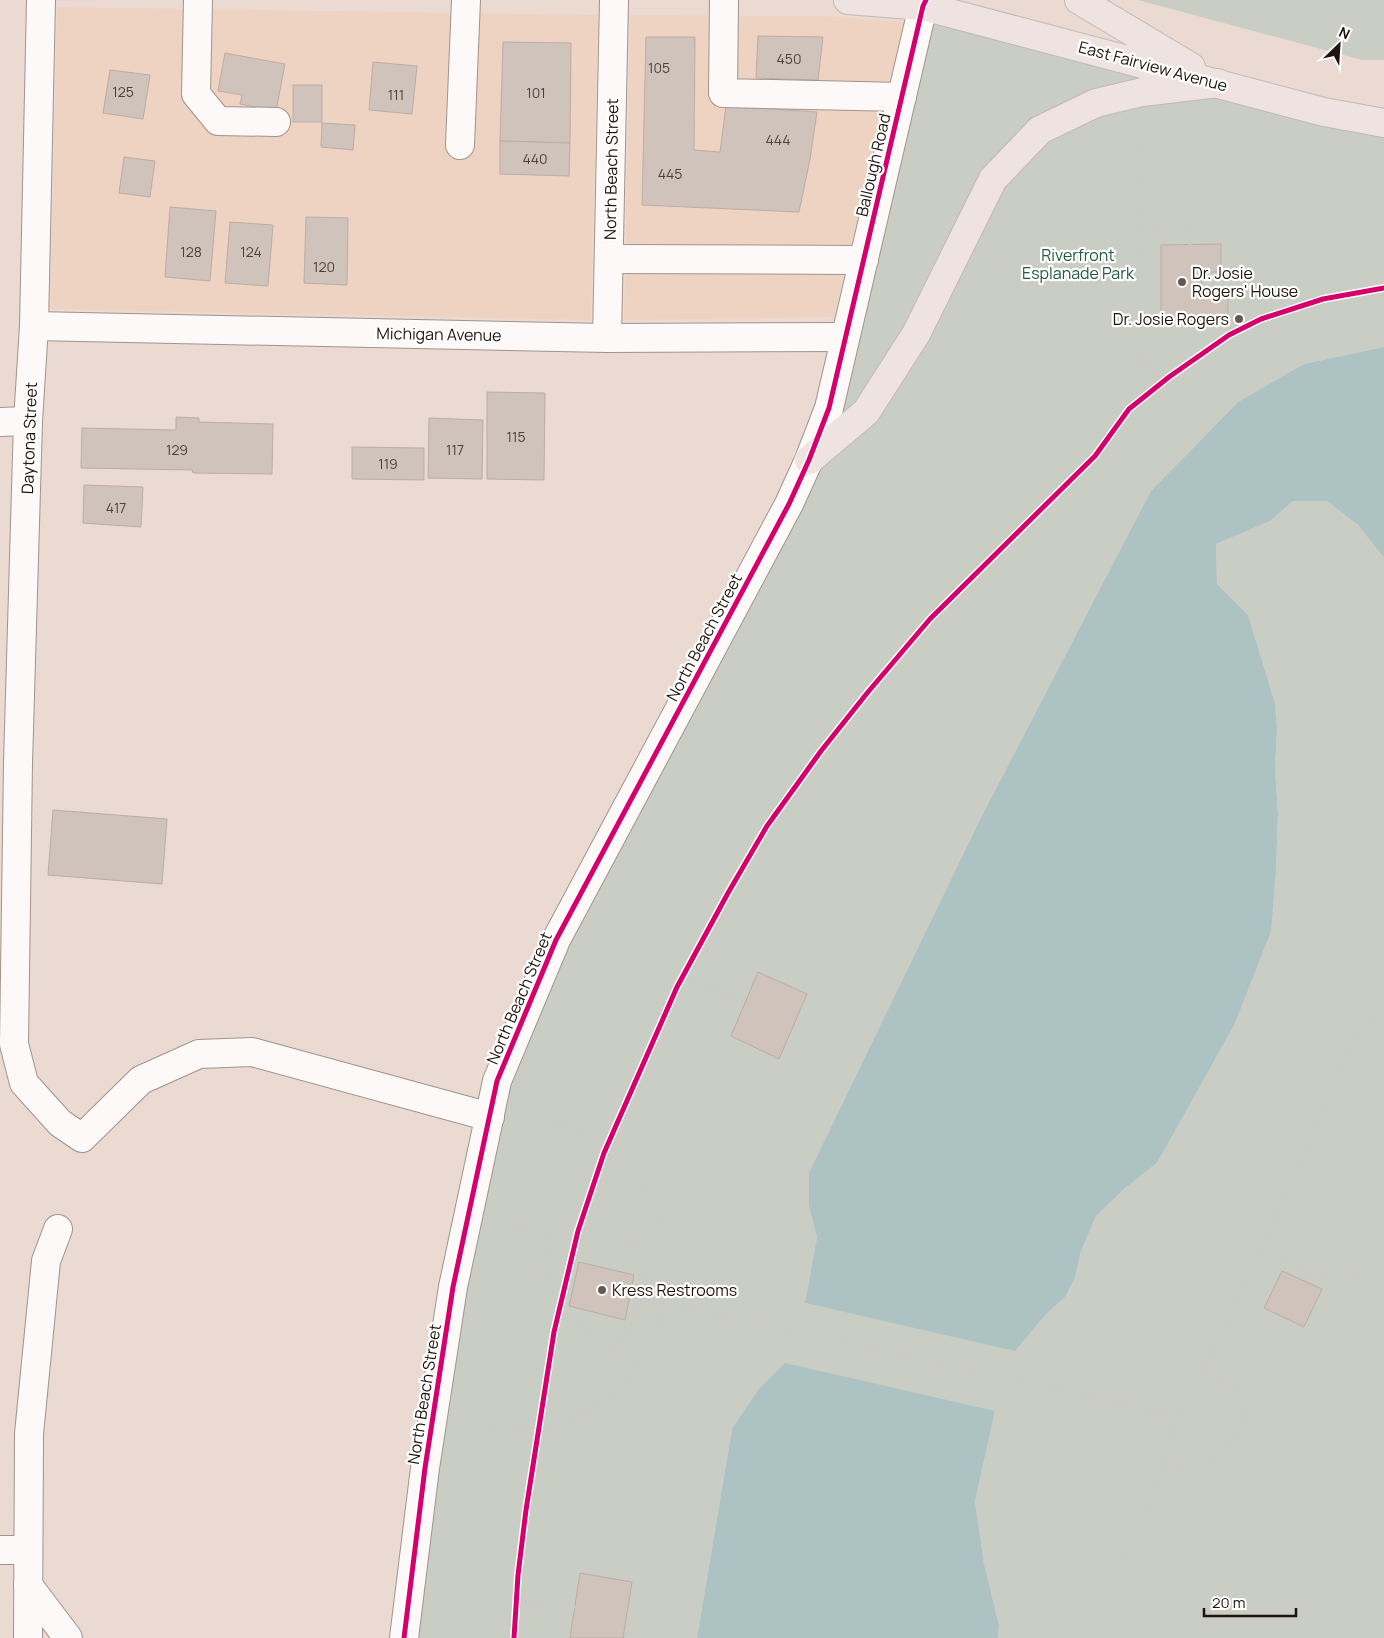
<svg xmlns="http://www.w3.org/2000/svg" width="1384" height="1638" font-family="Manrope,sans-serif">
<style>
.built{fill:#eed2c2}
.green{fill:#cacdc3}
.water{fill:#adc2c3}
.building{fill:#d0c3bc;stroke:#bbada6}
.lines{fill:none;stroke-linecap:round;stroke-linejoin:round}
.minor-casing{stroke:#a0948c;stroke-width:30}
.major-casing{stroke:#c2b9b5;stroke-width:30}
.path{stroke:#cec9c6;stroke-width:3;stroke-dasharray:2.5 4;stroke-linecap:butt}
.minor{stroke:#fcf9f8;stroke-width:28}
.major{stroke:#eee3e0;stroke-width:28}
.cycleway-casing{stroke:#fff;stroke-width:8}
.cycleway{stroke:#d6006c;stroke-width:5}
.poi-dot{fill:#665952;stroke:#fff;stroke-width:2}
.labels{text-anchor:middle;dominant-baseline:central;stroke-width:4.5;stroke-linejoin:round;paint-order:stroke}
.number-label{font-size:14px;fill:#4c413a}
.street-label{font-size:16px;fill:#1e130d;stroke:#fff}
.park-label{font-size:16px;fill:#225a42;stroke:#fff}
.poi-label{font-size:16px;fill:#1e130d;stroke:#fff;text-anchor:start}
</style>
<rect width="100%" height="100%" fill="#ebdad1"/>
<!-- built -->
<g class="built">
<path d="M57 7 598 15 591 320 50 309Z"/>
<path d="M630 15 820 16 904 22 834 317 624 320Z"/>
</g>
<!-- green -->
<g class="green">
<path d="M1138 0H1384V60H1362Z"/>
<path d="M923 6 1384 123V347L1304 364 1238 402 1151 491 809 1206 817 1237 805 1303 1015 1350 1047 1313 1066 1296 1075 1277 1081 1251 1096 1216 1125 1188 1157 1163 1210 1066 1276 867 1278 814 1275 768 1277 730 1275 703 1248 615 1217 584 1216 544 1270 521 1293 501H1327L1358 525 1384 558V1638H998L999 1625 984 1564 975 1501 995 1411 732 1429 697 1638H404L497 1081 789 504Z"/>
</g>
<!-- water -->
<g class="water">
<path d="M1384 347V558L1358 525 1327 501H1293L1270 521 1216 544 1217 584 1248 615 1275 703 1277 730 1275 768 1278 814 1276 867 1271 931 1235 1023 1157 1163 1125 1188 1096 1216 1081 1251 1075 1277 1066 1296 1047 1313 1015 1351 805 1303 817 1237 809 1206V1173L981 818 1151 491 1238 402 1304 364Z"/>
<path d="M785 1363 995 1411 975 1501 984 1564 999 1625 998 1638H697L732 1429 759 1389Z"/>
</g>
<!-- building -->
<g class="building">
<path d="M758 36 823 37 818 80 756 78Z"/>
<path d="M646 37H695L694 150 720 152 726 106 817 112 810 159 799 212 642 205Z"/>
<path d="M503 42 571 43 570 143 500 141Z"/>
<path d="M225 53 285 64 276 111 240 104 242 95 218 91Z"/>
<path d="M373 62 417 66 412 114 369 110Z"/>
<path d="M110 70 150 75 143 119 103 113Z"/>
<rect x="293" y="85" width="29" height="37"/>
<path d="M322 123 355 125 353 150 321 147Z"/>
<path d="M500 141 570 143 569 176 500 174Z"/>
<path d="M124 157 155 161 150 197 119 193Z"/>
<path d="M170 207 216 211 210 281 165 277Z"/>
<path d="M306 217 348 218 347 285 304 283Z"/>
<path d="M230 222 273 225 268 286 225 283Z"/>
<path d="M1221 244V272H1202V293H1228V321H1161V245Z"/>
<path d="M487 392 545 393 544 480 487 479Z"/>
<path d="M176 417 199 418V422L273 424 272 474 193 473 192 470 81 468 82 428 176 430Z"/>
<path d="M429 418 483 420 482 479 428 478Z"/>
<path d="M352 447 424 448V480L352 479Z"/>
<path d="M84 485 143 487 141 527 83 523Z"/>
<path d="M53 810 167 819 162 884 48 875Z"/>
<path d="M758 972 807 994 779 1059 731 1036Z"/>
<path d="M579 1262 634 1275 625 1320 569 1306Z"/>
<path d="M1282 1271 1322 1289 1304 1327 1264 1308Z"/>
<path d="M580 1573 632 1582 623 1638H570Z"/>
</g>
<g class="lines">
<!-- minor casing -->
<g class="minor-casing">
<g id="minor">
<path d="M41 0 34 326 28 421 18 763 14 1044 24 1083 60 1123 82 1138 141 1080 199 1054 252 1052 490 1117"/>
<path d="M198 0 196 94 218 121 276 122"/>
<path d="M724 0 723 93 902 97"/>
<path d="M460 145 466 0"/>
<path d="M609 259 864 260"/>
<path d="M34 326 607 338 845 337"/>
<path d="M607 338 614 0"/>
<path d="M0 422 28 421"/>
<path d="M0 1550H28"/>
<path d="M28 1585 68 1638"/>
<path d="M28 1638 29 1434 46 1261 58 1229"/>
<path d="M404 1638 425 1468 453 1287 497 1081 556 940 789 504 809 460 829 408 923 6 926 0"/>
</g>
</g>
<!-- major casing -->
<g class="major-casing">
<g id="major">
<path d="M848 0 923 6 1324 112 1384 123"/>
<path d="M1079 0 1191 67"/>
<path d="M809 460 866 412 916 334 993 179 1040 130 1096 103 1142 92 1218 83"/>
</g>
</g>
<!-- path -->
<g class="path">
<path d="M1138 124 1139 262"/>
<path d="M1139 227 1190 229V245"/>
<path d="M985 263 1139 262V354L1129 408"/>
<path d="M1139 354C1147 368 1153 371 1169 376"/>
<path d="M683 976 744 1004"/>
<path d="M512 1227 553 1237 543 1279"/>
<path d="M1261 1250 1311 1274 1341 1280 1375 1268 1384 1257"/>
<path d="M504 1271 574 1284"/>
<path d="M1302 1279 1305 1272"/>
<path d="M630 1295 1176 1416"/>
<path d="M559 1312 616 1350C630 1329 643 1304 645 1278 645 1266 642 1254 640 1243L572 1253"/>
<path d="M486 1426C512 1427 540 1430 565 1421 631 1397 669 1333 668 1264 667 1250 667 1236 663 1223 659 1208 650 1195 641 1183 611 1145 585 1129 538 1118"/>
<path d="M1163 1466C1197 1469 1237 1453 1245 1417 1246 1411 1247 1403 1244 1398 1237 1386 1214 1376 1203 1371"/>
<path d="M516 1599 575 1607"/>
<path d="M514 1638 518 1575 526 1510 554 1332 578 1231 604 1153 677 987 728 893 767 826 821 751 868 692 930 619 1095 456 1129 409 1169 377 1229 335 1261 319 1323 299 1384 288"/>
<path d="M1120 1638V1578L1127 1553 1163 1466 1176 1416 1203 1371 1261 1250 1282 1201 1304 1156 1336 1078 1354 1041 1374 1014 1384 1004"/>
</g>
<!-- minor -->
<use href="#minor" class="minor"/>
<!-- major -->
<use href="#major" class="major"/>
<!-- cycleway casing -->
<g class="cycleway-casing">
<g id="cycleway">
<path d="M404 1638 425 1468 453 1287 497 1081 556 940 789 504 809 460 829 408 923 6 926 0"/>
<path d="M514 1638 518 1575 526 1510 554 1332 578 1231 604 1153 677 987 728 893 767 826 821 751 868 692 930 619 1095 456 1129 409 1169 377 1229 335 1261 319 1323 299 1384 288"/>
</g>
</g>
<!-- cycleway -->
<use href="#cycleway" class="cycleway"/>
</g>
<!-- markers -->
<g class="poi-dot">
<circle cx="1182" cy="282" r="5"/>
<circle cx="1239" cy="319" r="5"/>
<circle cx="602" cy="1290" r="5"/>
</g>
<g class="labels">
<!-- number labels -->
<g class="number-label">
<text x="789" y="58">450</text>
<text x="659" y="67">105</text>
<text x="123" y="91">125</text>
<text x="536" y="92">101</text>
<text x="396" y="94">111</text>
<text x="778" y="139">444</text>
<text x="535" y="158">440</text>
<text x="670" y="173">445</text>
<text x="191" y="251">128</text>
<text x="251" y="251">124</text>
<text x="324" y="266">120</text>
<text x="516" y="436">115</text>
<text x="177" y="449">129</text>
<text x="455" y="449">117</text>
<text x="388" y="463">119</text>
<text x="116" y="507">417</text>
</g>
<!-- street labels -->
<g class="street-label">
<text transform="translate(1153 66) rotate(15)">East Fairview Avenue</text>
<text transform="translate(873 165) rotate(-77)">Ballough Road</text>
<text transform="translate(611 169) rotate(-89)">North Beach Street</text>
<text transform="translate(439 334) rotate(1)">Michigan Avenue</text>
<text transform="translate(29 438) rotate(-88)">Daytona Street</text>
<text transform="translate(704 637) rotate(-62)">North Beach Street</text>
<text transform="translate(519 998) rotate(-67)">North Beach Street</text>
<text transform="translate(424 1394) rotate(-81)">North Beach Street</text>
</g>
<!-- park labels -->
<g class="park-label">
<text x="1078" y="255">Riverfront<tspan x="1078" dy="18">Esplanade Park</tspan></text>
</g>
<!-- poi labels -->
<g class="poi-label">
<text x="1192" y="273">Dr. Josie<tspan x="1192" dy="18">Rogers' House</tspan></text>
<text x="1229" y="319" text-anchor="end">Dr. Josie Rogers</text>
<text x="612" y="1290">Kress Restrooms</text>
</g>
</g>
<!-- north arrow -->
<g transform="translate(1339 45) rotate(25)" stroke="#ffffff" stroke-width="4" paint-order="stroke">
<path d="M0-4L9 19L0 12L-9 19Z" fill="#1e130d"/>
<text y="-8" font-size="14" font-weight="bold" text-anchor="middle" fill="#1e130d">N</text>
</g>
<!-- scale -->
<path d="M1204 1608v8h92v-8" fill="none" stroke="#1e130d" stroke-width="2.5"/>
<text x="1212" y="1608" font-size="15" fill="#1e130d" stroke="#ffffff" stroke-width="4" paint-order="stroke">20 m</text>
</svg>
